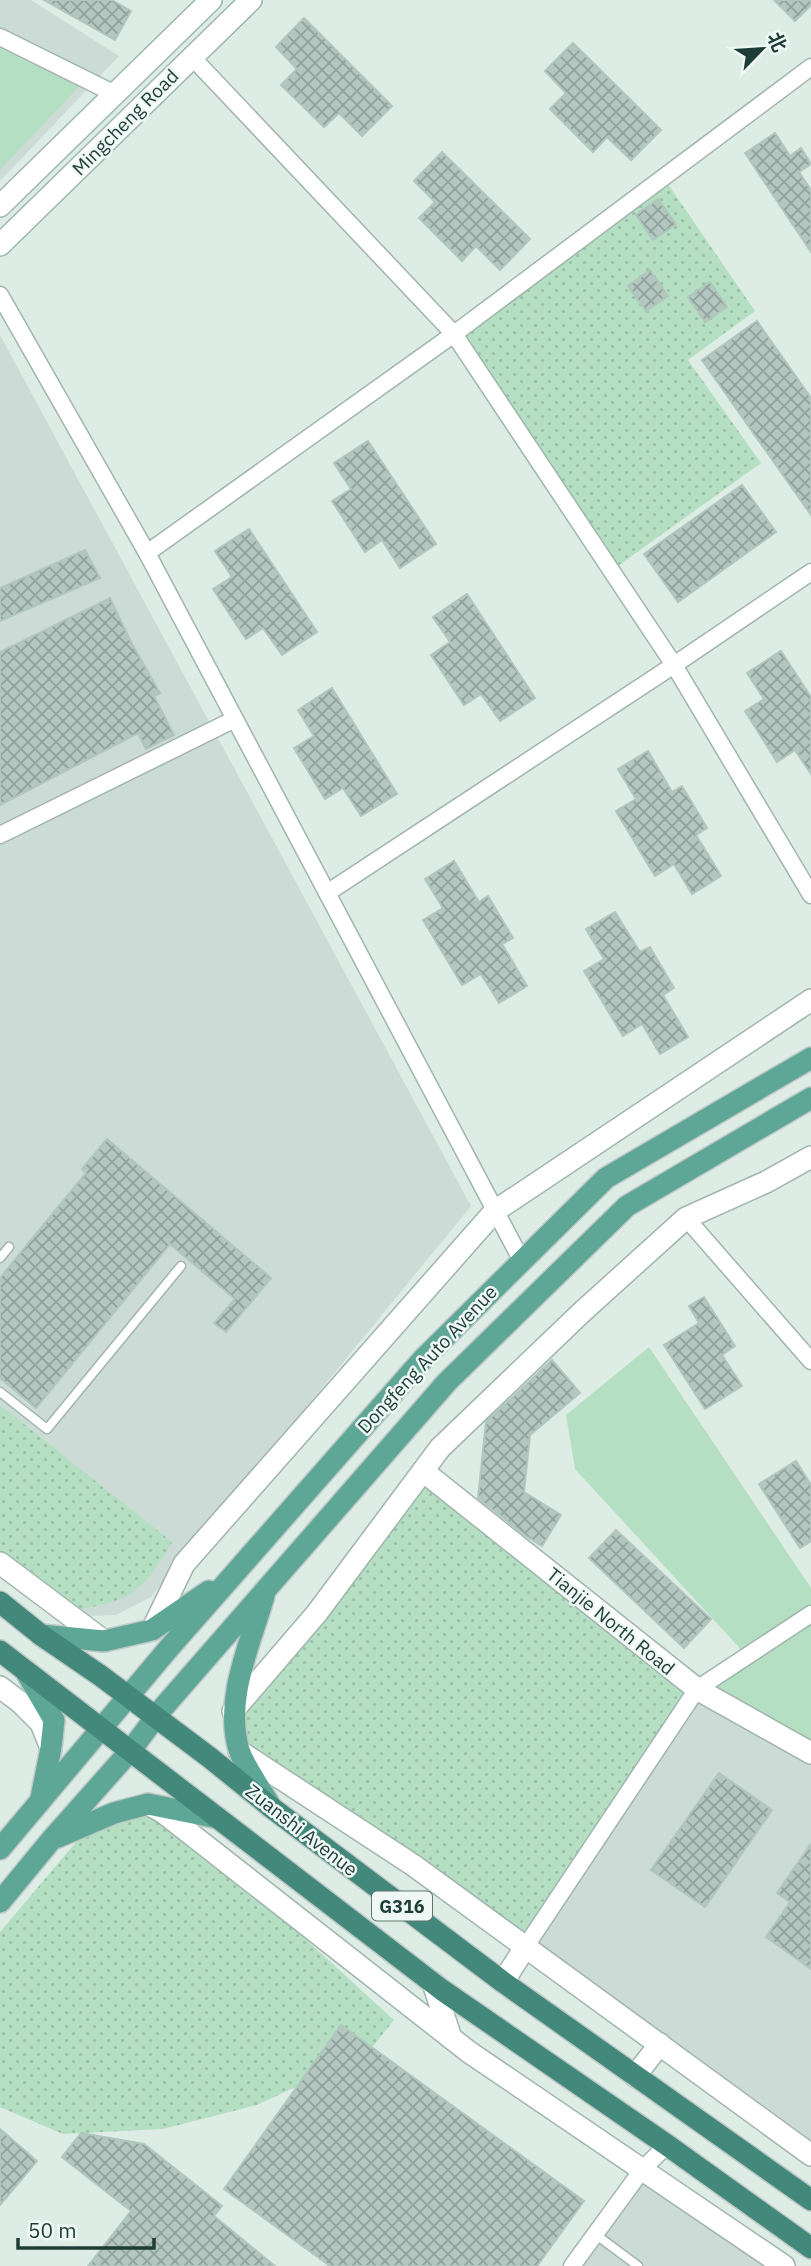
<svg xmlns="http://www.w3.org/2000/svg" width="811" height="2266" font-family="'IBM Plex Sans','Noto Sans SC',sans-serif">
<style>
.built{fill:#ccdbd5}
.grass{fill:#b4dfc2}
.park{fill:url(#park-dots)}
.building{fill:url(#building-cross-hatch);stroke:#b0c6be;stroke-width:2}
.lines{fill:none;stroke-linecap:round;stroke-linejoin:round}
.service-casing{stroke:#a1b4ae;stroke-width:11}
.minor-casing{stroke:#a1b4ae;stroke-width:19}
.tertiary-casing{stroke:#a1b4ae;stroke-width:24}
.secondary-casing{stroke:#9cb8af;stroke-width:24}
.primary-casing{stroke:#c0c9c7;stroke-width:24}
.trunk-casing{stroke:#c0c9c7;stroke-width:24}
.service{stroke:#fff;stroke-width:8}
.minor{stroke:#fff;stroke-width:16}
.tertiary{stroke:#fff;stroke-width:21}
.secondary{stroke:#fff;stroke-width:21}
.primary{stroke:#5ea696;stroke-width:21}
.trunk{stroke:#42897c;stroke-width:21}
.labels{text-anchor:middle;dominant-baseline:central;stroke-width:5;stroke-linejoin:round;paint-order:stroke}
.shield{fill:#eff8f4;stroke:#5d756f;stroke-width:2}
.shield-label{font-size:18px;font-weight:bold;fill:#1e3d36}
.street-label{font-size:19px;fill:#1e3d36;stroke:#eff8f4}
</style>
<defs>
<pattern id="park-dots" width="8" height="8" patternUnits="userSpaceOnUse" patternTransform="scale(1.75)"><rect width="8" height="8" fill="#b4dfc2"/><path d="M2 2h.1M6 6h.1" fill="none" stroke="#9ac0a7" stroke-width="1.8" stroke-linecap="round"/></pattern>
<pattern id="building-cross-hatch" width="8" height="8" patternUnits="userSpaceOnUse" patternTransform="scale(1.75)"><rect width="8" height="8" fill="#b3c6bf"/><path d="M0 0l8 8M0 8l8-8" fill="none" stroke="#91a29c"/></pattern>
</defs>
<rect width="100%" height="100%" fill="#deece6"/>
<!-- built -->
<g class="built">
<path d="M0 0H31L119 56 0 181Z"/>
<path d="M0 335 471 1206 151 1597 116 1615 86 1616 0 1543Z"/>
<path d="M697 1689 811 1753V2155L526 1946Z"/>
<path d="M642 2170 783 2266H572Z"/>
</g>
<!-- grass -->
<g class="grass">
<path d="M0 37 86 79 0 170Z"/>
<path d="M649 1347 811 1588V1753L697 1689 747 1656 575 1469 566 1415Z"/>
</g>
<!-- park -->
<g class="park">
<path d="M663 177 755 311 688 360 761 463 611 571 454 334Z"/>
<path d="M0 1405 172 1542C140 1598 127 1601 65 1612L0 1552Z"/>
<path d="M423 1471 697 1689 526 1946 239 1751 233 1711Z"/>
<path d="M148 1804 187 1831 394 2020 367 2054 257 2105 163 2129 63 2134 0 2107V1932L93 1822Z"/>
</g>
<!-- building -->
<g class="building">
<path d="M44 0H112L131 11 115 40Z"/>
<path d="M774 0H811V5L795 21Z"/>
<path d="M304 18 392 106 362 136 339 113 324 127 281 85 297 69 276 47Z"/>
<path d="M573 43 661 130 631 160 607 137 593 152 550 109 566 93 545 71Z"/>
<path d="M775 133 790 156 801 148 811 164 799 172 811 190V252L745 153Z"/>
<path d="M442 152 530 239 500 270 476 246 462 261 419 218 435 202 414 181Z"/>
<path d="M658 199 676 224 653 240 636 215Z"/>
<path d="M650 270 668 296 646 311 628 286Z"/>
<path d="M710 282 727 307 705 322 688 297Z"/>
<path d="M757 321 811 398V515L702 360Z"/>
<path d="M368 441 436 544 400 568 382 540 365 552 332 501 351 489 334 463Z"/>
<path d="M742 485 776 532 678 602 644 554Z"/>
<path d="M249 529 317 632 282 655 263 628 246 639 213 589 232 577 215 551Z"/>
<path d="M85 550 100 578 0 621V588Z"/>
<path d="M467 594 535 698 500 721 481 694 464 705 431 655 450 642 433 617Z"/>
<path d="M110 598 132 644 160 693 154 696 174 735 146 749 138 733 0 805V652Z"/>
<path d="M781 651 811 697V774L795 750 777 762 745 711 764 699 747 673Z"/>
<path d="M332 688 397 794 361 816 343 788 325 799 294 748 314 736 298 710Z"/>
<path d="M648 751 672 792 682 786 707 828 696 835 721 876 692 894 674 864 655 876 616 811 636 799 618 769Z"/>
<path d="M454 861 479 902 488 896 513 938 502 944 527 986 499 1003 481 974 462 985 423 920 443 908 425 879Z"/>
<path d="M615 912 640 952 650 947 674 988 663 995 688 1037 660 1054 642 1024 623 1036 584 971 604 959 586 929Z"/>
<path d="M107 1139 271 1278 226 1332 214 1323 235 1299 170 1244 36 1408 0 1378V1278L86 1173 82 1169Z"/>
<path d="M704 1297 735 1346 722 1355 742 1386 705 1409 664 1345 699 1323 689 1306Z"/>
<path d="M552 1360 580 1393 530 1435 524 1492 561 1515 542 1546 526 1536 478 1498 486 1422Z"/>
<path d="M796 1461 811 1485V1541L800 1548 759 1484Z"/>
<path d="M616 1530 711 1619 684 1648 589 1558Z"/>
<path d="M719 1773 772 1810 705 1907 651 1870Z"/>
<path d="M811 1844V1969L766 1937 790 1902 777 1893Z"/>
<path d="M341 2025 584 2201 537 2266H330L224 2189Z"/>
<path d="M0 2129 37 2161 0 2205Z"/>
<path d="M81 2133 144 2144 222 2206 214 2216 275 2266H88L131 2211 62 2157Z"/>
</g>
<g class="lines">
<!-- service casing -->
<g class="service-casing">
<g id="service">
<path d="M0 1258 9 1247"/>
<path d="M0 1392 47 1429 181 1266"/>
<path d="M595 2234 638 2266"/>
</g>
</g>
<!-- minor casing -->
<g class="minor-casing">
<g id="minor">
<path d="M0 37 115 94"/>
<path d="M191 56 454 334 674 665 811 895"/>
<path d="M0 295 147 553 522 1261"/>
<path d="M147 553 454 334 811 67"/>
<path d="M0 835 235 719"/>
<path d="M327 893 674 665 811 572"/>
<path d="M686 1218 811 1361"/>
<path d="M526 1946 697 1689 811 1614"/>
<path d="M572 2266 642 2170 667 2145"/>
</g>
</g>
<!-- tertiary casing -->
<g class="tertiary-casing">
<g id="tertiary">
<path d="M423 1471 697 1689 811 1753"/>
<path d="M0 1563 104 1641"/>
<path d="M152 1630 184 1564 495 1211 811 1000"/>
<path d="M0 1687 21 1703 41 1723 51 1748"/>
<path d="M233 1711 317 1613 440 1448 582 1312 686 1218 766 1182 811 1157"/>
<path d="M239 1751 413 1865 811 2155"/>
<path d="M150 1805 164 1813 469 2052 784 2266"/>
<path d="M503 1982 526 1946"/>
<path d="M433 1983 451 2038"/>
<path d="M635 2076 660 2044"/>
</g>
</g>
<!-- secondary casing -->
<g class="secondary-casing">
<g id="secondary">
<path d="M0 206 211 0"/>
<path d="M0 245 251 0"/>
</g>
</g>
<!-- primary casing -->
<g class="primary-casing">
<g id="primary">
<path d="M264 1596C250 1645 224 1699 239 1750 244 1766 262 1791 271 1807"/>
<path d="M41 1635 104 1641 152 1630 209 1591"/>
<path d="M26 1672 54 1720 51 1748 41 1798"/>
<path d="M58 1837 114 1813 148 1804 218 1818"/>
<path d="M0 1849 169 1648 423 1359 606 1178 811 1058"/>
<path d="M0 1902 52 1839 131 1750 161 1710 447 1382 627 1206 811 1098"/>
</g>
</g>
<!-- trunk casing -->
<g class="trunk-casing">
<g id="trunk">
<path d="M0 1602 41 1635 101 1676 209 1757 272 1808 503 1982 811 2200"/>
<path d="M0 1651 442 1990 667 2145 811 2248"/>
</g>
</g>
<!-- service -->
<use href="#service" class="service"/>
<!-- minor -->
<use href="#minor" class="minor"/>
<!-- tertiary -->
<use href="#tertiary" class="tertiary"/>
<!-- secondary -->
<use href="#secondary" class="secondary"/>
<!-- primary -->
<use href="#primary" class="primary"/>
<!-- trunk -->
<use href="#trunk" class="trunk"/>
</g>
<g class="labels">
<!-- shield labels -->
<rect class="shield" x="372" y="1891.5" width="60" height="29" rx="5"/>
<g class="shield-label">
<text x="402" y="1906">G316</text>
</g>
<!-- street labels -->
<g class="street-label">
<text transform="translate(125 122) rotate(-45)">Mingcheng Road</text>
<text transform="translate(427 1359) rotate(-47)">Dongfeng Auto Avenue</text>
<text transform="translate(611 1621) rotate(39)">Tianjie North Road</text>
<text transform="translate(302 1830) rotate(38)">Zuanshi Avenue</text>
</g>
</g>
<!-- north arrow -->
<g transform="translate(762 49) rotate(65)" stroke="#eff8f4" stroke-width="5" paint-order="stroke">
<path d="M0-5L12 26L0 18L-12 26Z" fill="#1e3d36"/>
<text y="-10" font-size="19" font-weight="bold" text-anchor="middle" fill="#1e3d36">北</text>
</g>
<!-- scale -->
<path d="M18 2238v10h136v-10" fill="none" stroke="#1e3d36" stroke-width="3.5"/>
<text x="28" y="2238" font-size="21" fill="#1e3d36" stroke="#eff8f4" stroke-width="5" paint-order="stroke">50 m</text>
</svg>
